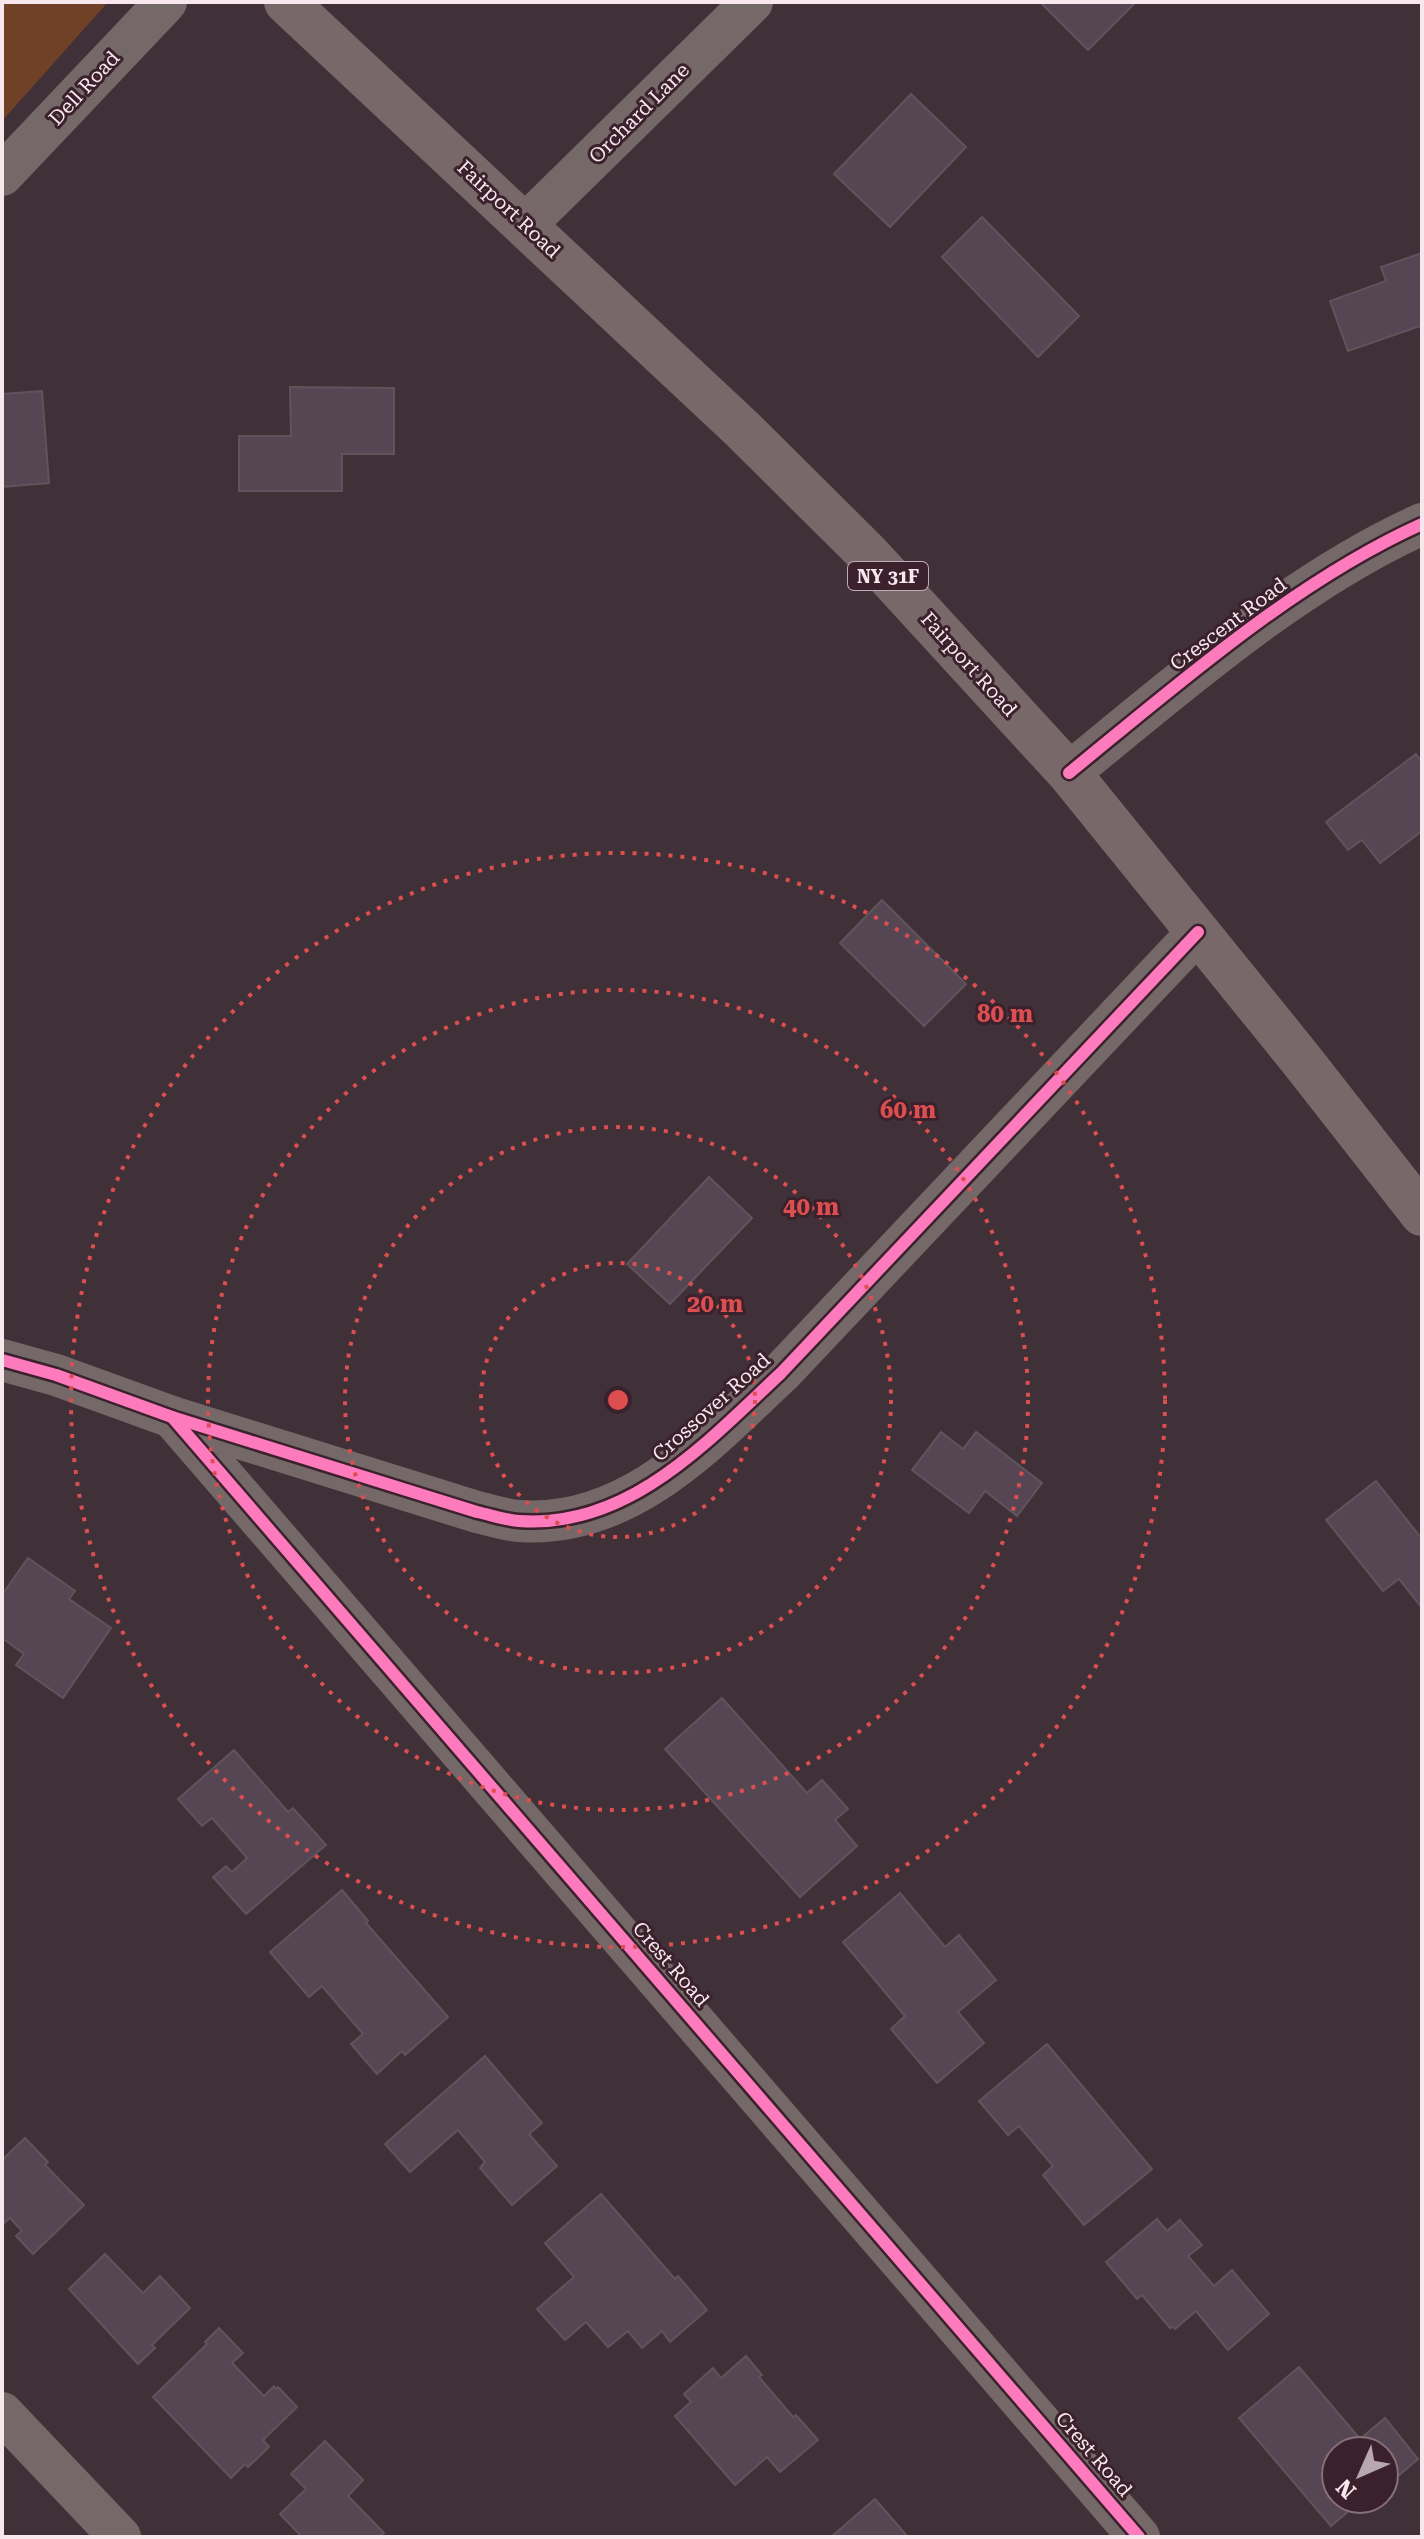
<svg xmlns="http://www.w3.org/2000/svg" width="1424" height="2539" font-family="'Roboto Serif',serif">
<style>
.green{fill:#704127}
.building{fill:#564653;stroke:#5f545c;stroke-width:2}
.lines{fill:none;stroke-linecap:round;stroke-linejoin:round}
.minor{stroke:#756869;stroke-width:42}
.primary{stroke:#78686a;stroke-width:44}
.cycleway-casing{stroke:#3a212c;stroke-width:17}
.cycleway{stroke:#fd7abc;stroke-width:12}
.ring{fill:none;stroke:#dd4e50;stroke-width:4;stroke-dasharray:4 8}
.labels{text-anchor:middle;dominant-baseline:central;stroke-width:6;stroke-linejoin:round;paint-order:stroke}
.shield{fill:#3a212c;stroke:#c0acb4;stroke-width:2}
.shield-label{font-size:18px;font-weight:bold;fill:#f9e7ee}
.street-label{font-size:20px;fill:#f9e7ee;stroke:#3a212c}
.centre{fill:#dd4e50;stroke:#3a212c;stroke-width:4}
.ring-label{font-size:24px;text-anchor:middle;font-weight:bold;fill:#dd4e50;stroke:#3a212c;stroke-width:6;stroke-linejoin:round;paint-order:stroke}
</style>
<rect width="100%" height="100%" fill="#3f3137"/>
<!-- green -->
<path class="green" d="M2 2H108L2 121Z"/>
<!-- building -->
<g class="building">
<path d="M1040 2H1136L1088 50Z"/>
<path d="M911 94 966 147 890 227 834 174Z"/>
<path d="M982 217 1079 316 1038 357 942 257Z"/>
<path d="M1422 253V330L1420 326 1348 351 1330 301 1386 281 1381 267Z"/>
<path d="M290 387 394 388V454H342V491H239V436H291Z"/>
<path d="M42 391 49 483 2 487V394Z"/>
<path d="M1416 754 1422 762V831L1380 863 1362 840 1348 850 1326 822Z"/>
<path d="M882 900 966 984 924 1026 840 943Z"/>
<path d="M709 1177 752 1218 670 1304 627 1264Z"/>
<path d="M941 1432 963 1449 976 1432 1042 1483 1017 1516 985 1491 969 1513 912 1470Z"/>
<path d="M1376 1481 1422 1539V1608L1399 1579 1383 1591 1326 1520Z"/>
<path d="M28 1558 75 1591 69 1599 111 1628 63 1698 16 1665 24 1654 2 1638V1595Z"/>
<path d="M722 1698 807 1793 822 1780 848 1809 835 1820 857 1846 800 1897 665 1749Z"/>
<path d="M234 1750 288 1812 293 1808 326 1845 246 1914 213 1877 226 1866 232 1872 247 1858 212 1818 202 1826 178 1799Z"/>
<path d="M342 1890 368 1921 366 1923 448 2017 405 2055 402 2051 377 2074 351 2044 363 2034 322 1986 309 1997 270 1952Z"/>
<path d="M900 1893 945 1947 959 1935 996 1980 958 2012 984 2043 937 2083 891 2029 905 2016 843 1942Z"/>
<path d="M1047 2044 1152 2169 1084 2225 1043 2175 1053 2166 1019 2126 1008 2135 979 2101Z"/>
<path d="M485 2056 542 2123 529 2134 557 2166 512 2205 480 2168 485 2162 458 2130 410 2172 385 2144Z"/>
<path d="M25 2138 48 2162 45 2165 84 2205 33 2254 16 2236 22 2231 10 2218 4 2223 2 2221V2160Z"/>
<path d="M601 2194 675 2279 678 2276 707 2310 670 2342 662 2331 642 2348 628 2331 608 2347 586 2322 565 2340 537 2309 574 2277 545 2243Z"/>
<path d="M1157 2219 1167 2231 1180 2220 1202 2245 1188 2256 1214 2286 1232 2270 1269 2314 1228 2350 1196 2311 1175 2329 1173 2327 1170 2328 1142 2295 1137 2299 1106 2262Z"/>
<path d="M105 2254 143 2293 160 2276 190 2308 152 2345 155 2348 138 2364 69 2289Z"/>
<path d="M219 2328 243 2353 232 2363 264 2396 274 2386 276 2389 278 2387 297 2407 263 2440 269 2447 248 2467 245 2464 231 2478 153 2397 207 2344 205 2342Z"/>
<path d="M746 2356 762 2375 759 2377 793 2417 796 2415 818 2440 780 2472 767 2457 735 2485 675 2416 691 2402 684 2394 713 2368 721 2378Z"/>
<path d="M1299 2367 1360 2439 1385 2418 1418 2459 1391 2482 1388 2478 1384 2481V2451H1336V2499H1363L1331 2526 1239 2418Z"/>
<path d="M325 2441 363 2480 348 2496 384 2533 379 2537H302L280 2514 306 2489 291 2474Z"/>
<path d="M875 2499 908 2537H831Z"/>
</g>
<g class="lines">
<!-- minor -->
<g class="minor">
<path d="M2 175 166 2"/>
<path d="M526 224 752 2"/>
<path d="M1069 773C1177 685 1295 581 1422 524"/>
<path d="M2 1360 56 1375 172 1417 477 1512C491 1515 505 1520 519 1521 629 1529 708 1441 781 1373L1198 932"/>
<path d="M172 1417 1139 2537"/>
<path d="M2 2413 120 2537"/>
</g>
<!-- primary -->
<path class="primary" d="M286 2 741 428 869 555 1069 773 1299 1057 1422 1214"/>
<!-- cycleway casing -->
<g class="cycleway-casing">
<g id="cycleway">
<path d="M1069 773C1177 685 1295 581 1422 524"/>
<path d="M2 1360 56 1375 172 1417 477 1512C491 1515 505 1520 519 1521 629 1529 708 1441 781 1373L1198 932"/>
<path d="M172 1417 1139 2537"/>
</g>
</g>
<!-- cycleway -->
<use href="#cycleway" class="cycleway"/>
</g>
<!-- distance rings -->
<g class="ring">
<circle cx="618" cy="1400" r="137"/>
<circle cx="618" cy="1400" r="273"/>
<circle cx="618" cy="1400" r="410"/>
<circle cx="618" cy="1400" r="547"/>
</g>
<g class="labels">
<!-- shield labels -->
<rect class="shield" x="848" y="562" width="80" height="28" rx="6"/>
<g class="shield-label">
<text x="888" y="576">NY 31F</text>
</g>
<!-- street labels -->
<g class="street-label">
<text transform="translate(84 88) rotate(-47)">Dell Road</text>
<text transform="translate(639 113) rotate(-45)">Orchard Lane</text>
<text transform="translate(509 209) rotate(43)">Fairport Road</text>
<text transform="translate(1228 624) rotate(-37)">Crescent Road</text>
<text transform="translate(969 664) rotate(48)">Fairport Road</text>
<text transform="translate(711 1407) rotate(-42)">Crossover Road</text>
<text transform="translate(671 1964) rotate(49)">Crest Road</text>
<text transform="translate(1094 2454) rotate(49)">Crest Road</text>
</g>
</g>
<circle cx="618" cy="1400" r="12" class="centre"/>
<g class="ring-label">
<text x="1005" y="1022">80 m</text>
<text x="908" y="1118">60 m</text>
<text x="811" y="1215">40 m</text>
<text x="715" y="1312">20 m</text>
</g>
<!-- border -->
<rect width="1424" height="2539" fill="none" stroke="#f9e7ee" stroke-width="8"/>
<!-- north arrow -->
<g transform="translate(1360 2475) rotate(225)"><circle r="38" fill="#3a212c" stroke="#86707a" stroke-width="2"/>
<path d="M0-6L14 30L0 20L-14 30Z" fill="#b8a7ae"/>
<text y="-12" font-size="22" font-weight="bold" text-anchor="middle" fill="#f9e7ee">N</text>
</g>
</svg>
